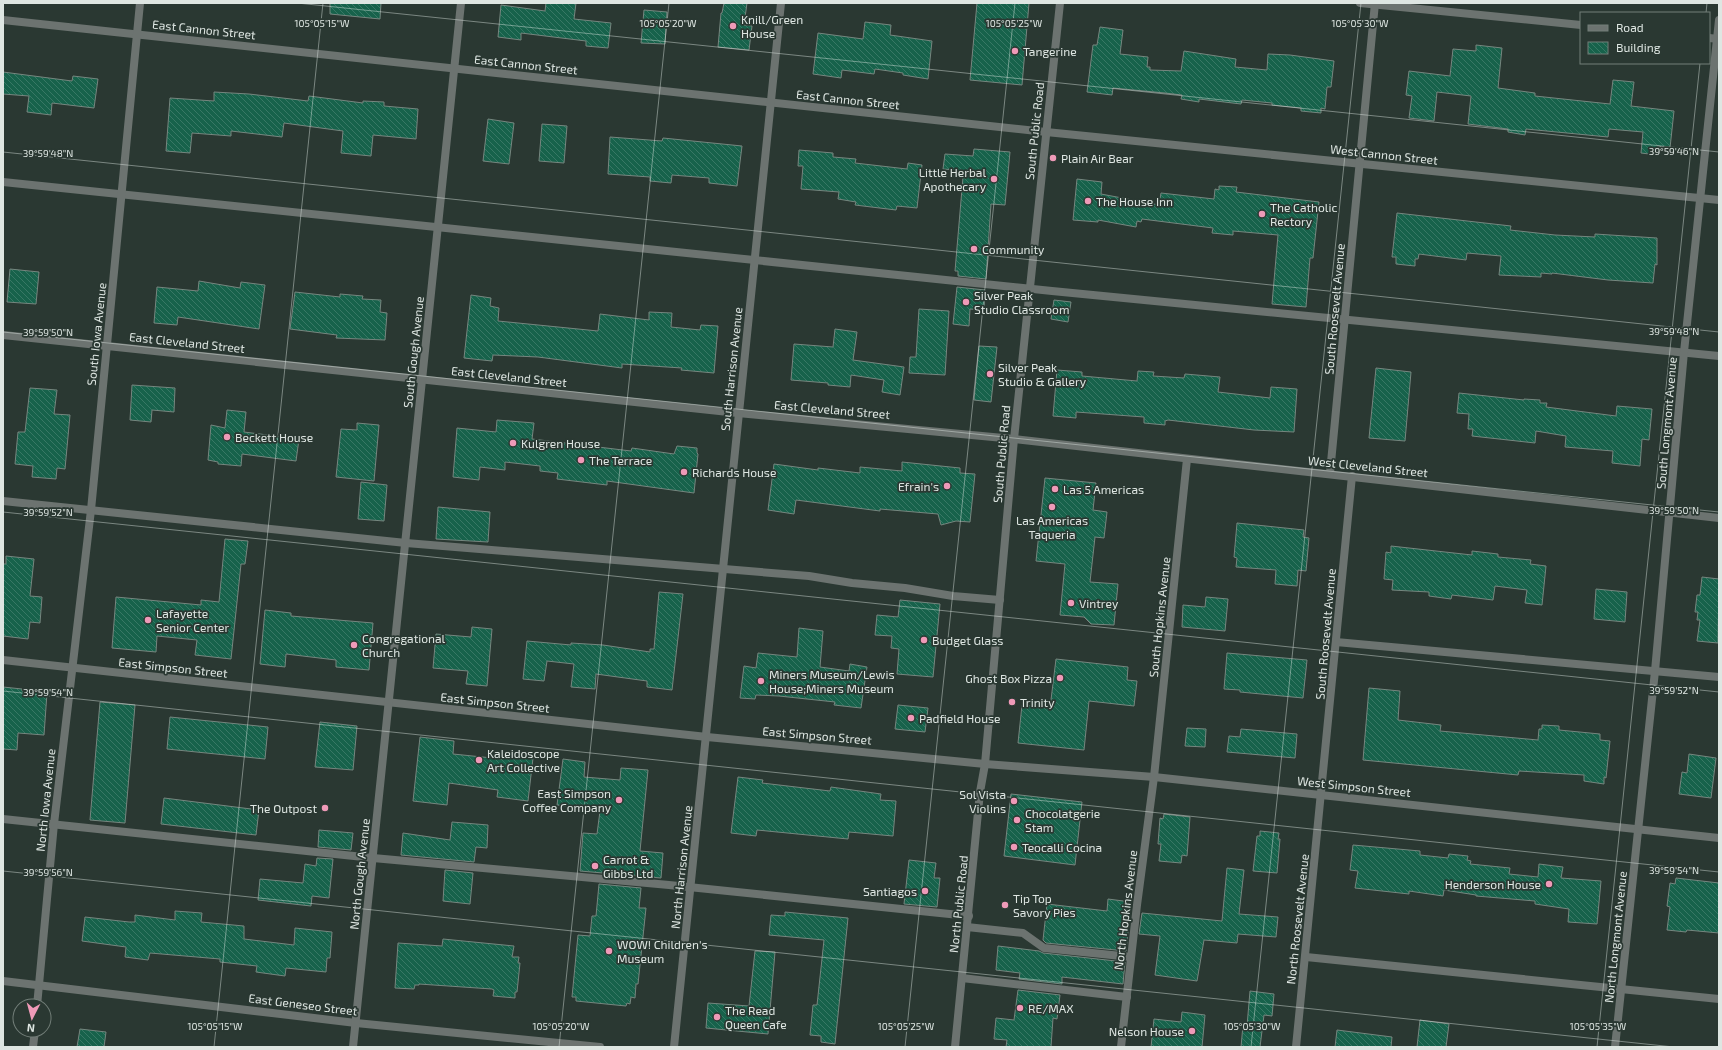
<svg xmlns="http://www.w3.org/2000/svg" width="1722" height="1050" font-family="'Exo 2',sans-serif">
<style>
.building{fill:url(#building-back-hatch);stroke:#76867f}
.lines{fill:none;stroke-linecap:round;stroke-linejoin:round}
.service{stroke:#6c7370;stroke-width:8}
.minor{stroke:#6c7370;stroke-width:8}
.tertiary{stroke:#6c7370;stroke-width:8}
.ticks{fill:none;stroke:#dee6e2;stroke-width:1;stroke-opacity:0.45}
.poi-dot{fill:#ef9ab8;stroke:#2a3832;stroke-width:1.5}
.labels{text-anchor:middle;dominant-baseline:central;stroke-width:3.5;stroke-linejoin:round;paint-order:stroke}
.poi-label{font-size:12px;fill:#dee6e2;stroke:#2a3832;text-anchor:start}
.street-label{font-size:12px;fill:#dee6e2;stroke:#2a3832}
.ticks-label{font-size:10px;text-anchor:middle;fill:#dee6e2;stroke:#2a3832;stroke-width:3.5;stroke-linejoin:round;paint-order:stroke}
</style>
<defs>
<pattern id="building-back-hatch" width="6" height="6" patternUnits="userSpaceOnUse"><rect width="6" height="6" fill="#17624b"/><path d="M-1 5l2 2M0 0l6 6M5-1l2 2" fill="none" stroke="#387865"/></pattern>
</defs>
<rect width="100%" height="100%" fill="#2a3832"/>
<!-- building -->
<g class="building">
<path d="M330 3H381L380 19 330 14Z"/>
<path d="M546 3H576L574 19 611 23 608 48 586 46V41L521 33V40L498 37 501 5 545 11Z"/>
<path d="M724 3H747L744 25 752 26 749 50 718 47 721 13H722Z"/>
<path d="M977 3H1029L1022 85 970 80Z"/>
<path d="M644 10 667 12 665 44 641 43Z"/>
<path d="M865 22 891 25 890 35 932 41 928 79 903 75V73L875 69 874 74 842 70 841 78 813 74 818 33 863 39Z"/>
<path d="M1100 27 1123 30 1120 54 1148 57 1147 67H1150V70L1181 71 1184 51 1236 59 1235 67 1267 70 1268 54 1290 55 1334 61 1331 87H1327L1325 109 1321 108V113L1301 111V108L1272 105V103L1242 100 1241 104 1199 99V102L1181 99 1182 95 1165 93 1113 88 1112 95 1087 92 1093 45H1097Z"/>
<path d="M1476 45 1502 48 1498 88 1535 93V96L1610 104 1613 80 1634 82 1631 106 1674 111 1670 148 1658 146 1657 155 1641 153 1643 132 1609 129 1608 137 1526 129 1525 135 1508 132V129L1468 124 1471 96 1437 92 1434 121 1409 118 1412 96 1406 95 1409 71 1450 76 1453 49 1476 51Z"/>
<path d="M3 72 72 81 73 76 98 79 94 108 52 103 51 115 27 112 29 96 3 94Z"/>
<path d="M214 92 249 94 308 101 309 96 363 103V101L384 102V106L418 109 416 139 373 135 371 156 341 153 343 131 284 123 282 137 231 131V136L192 133 190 153 166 151 170 98 214 101Z"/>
<path d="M488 119 514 123 509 164 483 161Z"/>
<path d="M542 124 567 126 564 163 539 161Z"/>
<path d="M610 137 662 141 663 138 742 146 737 186 709 183V178L672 175 671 183 650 181V177L608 174Z"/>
<path d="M974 149 1010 152 1005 205 991 204 986 279 958 276V271H955L963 177H954L955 170 943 169 945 154 973 156Z"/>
<path d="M799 150 833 153V157L856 159 855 163 907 169 908 163 922 165 917 208 897 206 896 210 855 205 856 202 838 199 839 192 801 189 803 166H798Z"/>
<path d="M1077 179 1102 182 1101 194 1159 205 1161 193 1214 199 1215 189 1219 190V186L1237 187 1236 192 1319 202 1313 258H1310L1306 307 1272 304 1278 235 1233 231V235L1212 233 1213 228 1142 219 1141 222 1137 221 1136 227 1098 220V222L1073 220Z"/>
<path d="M1397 213 1511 226 1510 230 1555 235 1595 237V234L1657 238V265L1655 264 1653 283 1608 280 1552 273V274L1541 273V277L1499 275 1501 256 1467 253 1466 260 1419 254 1418 259H1415V266L1396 264V257H1392Z"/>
<path d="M10 269 39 272 36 304 7 302Z"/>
<path d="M199 281 240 288 241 282 265 285 259 329 178 317 177 325 154 323 157 287 198 291Z"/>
<path d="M957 287 985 290 984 310 970 309 969 326 953 324Z"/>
<path d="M295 292 340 297V294L363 296 362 299 381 300 380 312 387 313 385 340 336 338 337 335 290 329Z"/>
<path d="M471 295 491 298 490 306 499 308 498 321 598 331 600 314 649 320V312L672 313 671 327 700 330 701 325 718 326 714 373 681 370 682 368 622 364V368L538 357 493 355 492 361 464 358Z"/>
<path d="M1054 300 1071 302 1068 322 1051 319Z"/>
<path d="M919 309 949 311 945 375 909 373 910 357H916Z"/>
<path d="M835 329 857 332 853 360 904 367 900 395 882 392 884 380 851 375 850 387 828 385V383L791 380 794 344 833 347Z"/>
<path d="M979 346 997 347 991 402 974 400Z"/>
<path d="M1376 368 1411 372 1405 441 1369 438Z"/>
<path d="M1057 370 1082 372V376L1137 381 1138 371 1154 372 1153 376 1184 378 1185 374 1220 377 1218 392 1270 398 1271 387 1297 389 1294 432 1254 430 1168 420 1165 421V425L1144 423V417L1076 412V418L1053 416Z"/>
<path d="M132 385 175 388 174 412 152 410 151 422 130 420Z"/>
<path d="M30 388 57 390 54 414 70 415 65 469 57 468 56 479 32 477 33 466 15 464 18 432H25Z"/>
<path d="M1459 393 1524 400V399L1540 400V403H1547L1546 407 1616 416 1617 406 1652 409 1649 440 1642 439 1640 466 1612 463 1613 451 1565 447 1566 436 1536 431 1535 443 1472 436 1473 429H1468L1469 414 1457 413Z"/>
<path d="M227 410 246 412 244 432 299 439 296 461 242 454 241 466 218 464V462L208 460 211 425 225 428Z"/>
<path d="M497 420 534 423 532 439 631 451 632 448 674 454 677 446 697 448V453L698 454 694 493 607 481V485L557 479 558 473 540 471V466L505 462V470L480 467 479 480 453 477 457 428 496 432Z"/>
<path d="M357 423 379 425 374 481 336 477 341 429 357 430Z"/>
<path d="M902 462 960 468V473L975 474 970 522 956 521 941 525 938 514 880 509V511L796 500 794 514 768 510 774 464 818 470V468L860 473V467L902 471Z"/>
<path d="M1045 478 1096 483 1093 510 1107 512 1104 538 1095 537 1090 582 1118 584 1114 625 1091 624 1084 617 1060 615 1065 564 1036 561Z"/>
<path d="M361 482 387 485 384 521 358 519Z"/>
<path d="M438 507 490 512 488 542 436 539Z"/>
<path d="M1237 523 1304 530 1303 537 1309 538 1306 571 1298 570 1297 586 1275 584 1276 570 1236 567 1237 558 1234 557Z"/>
<path d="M225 539 248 541 245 564H241L231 659 195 655 197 640 157 636 156 652 112 648 116 597 201 605V600L219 602Z"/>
<path d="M1391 546 1472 555V551L1498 554V557L1531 560 1530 564 1546 566 1542 605 1525 603 1527 590 1495 586 1493 600 1452 595 1451 599 1429 596V592L1392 590 1393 580 1384 579 1386 552 1391 553Z"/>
<path d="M6 556 34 559 30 596 42 597 40 623 30 622 28 639 3 636V564H6Z"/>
<path d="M1702 577 1719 579 1718 643 1697 641 1700 620H1697L1698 612H1695L1697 595H1700Z"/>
<path d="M1596 589 1627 592 1625 622 1594 619Z"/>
<path d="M659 592 683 594 672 690 647 687V681L596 674 595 689 571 687 574 664 547 661 544 681 523 679 527 641 571 645V643L603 645 650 652V649H654Z"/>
<path d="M1206 597 1228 599 1225 631 1182 627 1183 605 1205 607Z"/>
<path d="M900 600 940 604 933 677 897 674 899 649 891 648 892 636 875 635 877 615 898 617Z"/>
<path d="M265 610 291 613V616L373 623 369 670 336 667V660L286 654 285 667 260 664Z"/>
<path d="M472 627 492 629 487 686 466 684 468 671 433 668 436 634 471 637Z"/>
<path d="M799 628 823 631 820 667 849 671 850 664 867 667 861 708 834 705 835 702 779 696 756 695 755 699 740 698 744 666 756 668 758 653 797 657Z"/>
<path d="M1227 653 1307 660 1303 698 1240 692V690L1224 689Z"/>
<path d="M1056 659 1128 667 1127 680 1137 681 1134 706 1089 701 1084 750 1018 743 1022 705 1050 708Z"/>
<path d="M3 687 22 689V691L47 693 44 735 18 733 17 750 3 749Z"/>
<path d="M1369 688 1400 691 1398 720 1441 725 1440 731 1538 740 1539 729H1542V725L1559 726V730L1600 734V740L1610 741 1606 778 1604 777V784L1584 781V775L1519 771 1518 775 1363 760Z"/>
<path d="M100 702 135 705 125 823 90 820Z"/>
<path d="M898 705 928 708 925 732 895 729Z"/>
<path d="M170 717 268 727 265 759 167 749Z"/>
<path d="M320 722 357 726 353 770 315 767Z"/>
<path d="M1187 728 1206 729 1205 747 1185 746Z"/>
<path d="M1241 729 1297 734 1295 758 1227 752 1229 736 1240 737Z"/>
<path d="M420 737 454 741 453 754 502 759 503 754 533 758 528 801 497 797 498 790 449 783 447 805 413 801Z"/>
<path d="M1689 754 1716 758 1711 798 1679 794 1682 772 1687 773Z"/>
<path d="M563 759 585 762 584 777 620 780 621 768 648 770 640 851 663 853 661 878 580 871 583 833 597 834 600 811 557 805Z"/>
<path d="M738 777 763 780 762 783 830 791 831 787 881 794 880 800 896 801 893 836 849 832 848 839 757 830 756 836 731 833Z"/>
<path d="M1011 794 1082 802 1075 865 1004 856Z"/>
<path d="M164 798 259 810 256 835 161 824Z"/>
<path d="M1164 814 1190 817 1187 856 1182 855 1181 863 1159 861 1161 844H1158L1160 818 1163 819Z"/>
<path d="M452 822 488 825 487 848 476 847 474 862 401 855 403 833 450 840Z"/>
<path d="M319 830 353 833 351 850 318 847Z"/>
<path d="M1260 831 1279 833 1278 839H1280L1277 873 1253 871 1257 836H1260Z"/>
<path d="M1353 845 1420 851V855L1448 858 1449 854 1468 856 1467 860 1471 861 1470 864 1510 868 1509 874 1538 877 1539 864 1563 867 1561 878 1601 881 1597 924 1568 922 1569 909 1535 904V901L1476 896V895L1444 890 1443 896 1409 891V894L1355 888 1358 871 1350 870Z"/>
<path d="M317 858 333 859 329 898 312 896 311 906 258 900 260 879 303 883 305 864 316 866Z"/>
<path d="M909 860 936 863 934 878H940L937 907 904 904Z"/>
<path d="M1227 868 1244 870 1239 914 1278 917 1276 937 1238 934 1237 943 1204 940 1197 981 1155 975 1160 936 1139 934 1142 913 1222 921Z"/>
<path d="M445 870 473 873 470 904 443 901Z"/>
<path d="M1676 878 1719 883V933L1687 930 1686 932 1667 930 1670 907 1667 906 1670 883 1675 884Z"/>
<path d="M599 884 641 888 639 908H646L638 984H636L635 998 631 997 630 1004 627 1003 626 1006 576 1001V997H572L578 935 590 936 592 916H596Z"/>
<path d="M1108 899 1131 902 1126 951 1046 943 1043 940 1047 904 1107 911Z"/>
<path d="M175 911 202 913 201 922 244 926V939L294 945 295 928 332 932 330 958H327L326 972 286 968 285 976 256 972 257 966 220 962V959L150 953 148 960 125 957 126 947 82 941 85 917 129 922H135V915L175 920Z"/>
<path d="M785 912 848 918 835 1044 821 1042V1036L810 1035 813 1005H817L824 940 769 935 771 915 785 916Z"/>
<path d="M443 939 514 946 512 957H519L518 963H520L517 992H515V998L493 996 494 990 492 989 419 984V985H415L414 989 395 988 398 943 442 946Z"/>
<path d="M998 946 1039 951 1043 953 1125 962 1123 984 1062 977V984L1019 979 1020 973 996 970Z"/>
<path d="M755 951 775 952 768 1034 706 1028 708 1003 749 1006Z"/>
<path d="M1018 990 1060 995 1057 1019 1053 1018 1051 1047H1006L1007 1040 994 1039 996 1018 1014 1020Z"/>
<path d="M1250 991 1274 994 1272 1016 1264 1015 1260 1047H1241L1243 1025 1247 1026Z"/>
<path d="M1182 1012 1205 1015 1202 1047H1151L1154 1019 1181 1022Z"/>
<path d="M1420 1020 1449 1024 1446 1047H1417Z"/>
<path d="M80 1029 106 1032 104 1047H77Z"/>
<path d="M1337 1030 1392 1037 1391 1047H1335Z"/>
</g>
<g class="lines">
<!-- service -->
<g class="service">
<path d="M1360 3 1581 25"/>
<path d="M1709 38 1719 39"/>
<path d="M3 182 1052 291 1719 356"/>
<path d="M3 501 406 543 809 576 852 583 905 588 953 596 1000 600"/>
<path d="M1336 642 1719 677"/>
<path d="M3 819 373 858 669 885 969 916"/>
<path d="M967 927 1023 933 1044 948 1131 957"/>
<path d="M1306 957 1719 999"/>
<path d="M962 978 1127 997"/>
</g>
<!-- minor -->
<g class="minor">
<path d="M3 20 1046 132 1719 200"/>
<path d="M3 335 738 413 1014 439 1719 518"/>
<path d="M1330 473 1375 3"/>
<path d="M3 660 707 737 985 764 1154 777 1719 838"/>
<path d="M3 981 356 1023 600 1047"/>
<path d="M37 1006 54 824 91 510 140 3"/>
<path d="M33 1047 35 1030"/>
<path d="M353 1047 461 3"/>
<path d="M674 1047 781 3"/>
<path d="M1121 1047 1137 905 1154 777 1187 459"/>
<path d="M1296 1047 1352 476"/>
<path d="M1615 1047 1655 671 1684 352 1719 20"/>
</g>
<!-- tertiary -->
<path class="tertiary" d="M955 1047 980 792 985 764 1014 439 1060 3"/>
</g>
<!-- ticks -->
<path class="ticks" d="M297 3 1719 152M1706 13 1707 3M3 152 1719 332M3 332 1719 512M3 512 1719 692M3 691 1719 872M3 871 1674 1047M214 1047 323 3M559 1047 669 3M905 1047 1015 3M1251 1047 1361 3M1597 1047 1700 63"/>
<!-- markers -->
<g class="poi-dot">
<circle cx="733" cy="26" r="4"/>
<circle cx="1015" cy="51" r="4"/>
<circle cx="1053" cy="158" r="4"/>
<circle cx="994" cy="179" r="4"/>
<circle cx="1088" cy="201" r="4"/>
<circle cx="1262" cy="214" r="4"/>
<circle cx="974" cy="249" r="4"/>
<circle cx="966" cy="302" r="4"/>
<circle cx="990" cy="374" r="4"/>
<circle cx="227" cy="437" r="4"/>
<circle cx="513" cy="443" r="4"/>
<circle cx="581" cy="460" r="4"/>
<circle cx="684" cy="472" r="4"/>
<circle cx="947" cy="486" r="4"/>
<circle cx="1055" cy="489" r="4"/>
<circle cx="1052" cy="507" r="4"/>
<circle cx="1071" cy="603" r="4"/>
<circle cx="148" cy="620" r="4"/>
<circle cx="924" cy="640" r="4"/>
<circle cx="354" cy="645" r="4"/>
<circle cx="1060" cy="678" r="4"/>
<circle cx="761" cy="681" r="4"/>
<circle cx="1012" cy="702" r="4"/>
<circle cx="911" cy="718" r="4"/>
<circle cx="479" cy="760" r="4"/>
<circle cx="619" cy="800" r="4"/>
<circle cx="1014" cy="801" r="4"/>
<circle cx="325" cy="808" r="4"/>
<circle cx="1017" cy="820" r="4"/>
<circle cx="1014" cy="847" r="4"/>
<circle cx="595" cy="866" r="4"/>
<circle cx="1549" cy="884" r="4"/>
<circle cx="925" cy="891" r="4"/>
<circle cx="1005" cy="905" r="4"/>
<circle cx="609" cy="951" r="4"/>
<circle cx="1020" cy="1008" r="4"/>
<circle cx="717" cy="1017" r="4"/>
<circle cx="1192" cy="1031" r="4"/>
</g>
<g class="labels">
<!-- poi labels -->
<g class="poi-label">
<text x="741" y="19">Knill/Green<tspan x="741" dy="14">House</tspan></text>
<text x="1023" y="51">Tangerine</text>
<text x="1061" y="158">Plain Air Bear</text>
<text x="986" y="172" text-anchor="end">Little Herbal<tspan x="986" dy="14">Apothecary</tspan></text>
<text x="1096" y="201">The House Inn</text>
<text x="1270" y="207">The Catholic<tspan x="1270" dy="14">Rectory</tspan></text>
<text x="982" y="249">Community</text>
<text x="974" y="295">Silver Peak<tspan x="974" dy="14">Studio Classroom</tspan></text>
<text x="998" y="367">Silver Peak<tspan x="998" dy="14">Studio &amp; Gallery</tspan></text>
<text x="235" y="437">Beckett House</text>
<text x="521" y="443">Kulgren House</text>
<text x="589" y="460">The Terrace</text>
<text x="692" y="472">Richards House</text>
<text x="939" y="486" text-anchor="end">Efrain's</text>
<text x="1063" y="489">Las 5 Americas</text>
<text x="1052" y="520" text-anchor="middle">Las Americas<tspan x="1052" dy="14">Taqueria</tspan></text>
<text x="1079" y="603">Vintrey</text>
<text x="156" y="613">Lafayette<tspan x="156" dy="14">Senior Center</tspan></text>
<text x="362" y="638">Congregational<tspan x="362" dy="14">Church</tspan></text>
<text x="932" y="640">Budget Glass</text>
<text x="769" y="674">Miners Museum/Lewis<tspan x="769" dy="14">House;Miners Museum</tspan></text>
<text x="1052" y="678" text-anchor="end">Ghost Box Pizza</text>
<text x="1020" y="702">Trinity</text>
<text x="919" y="718">Padfield House</text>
<text x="487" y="753">Kaleidoscope<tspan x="487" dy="14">Art Collective</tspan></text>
<text x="611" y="793" text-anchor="end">East Simpson<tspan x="611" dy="14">Coffee Company</tspan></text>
<text x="1006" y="794" text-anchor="end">Sol Vista<tspan x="1006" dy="14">Violins</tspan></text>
<text x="317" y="808" text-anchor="end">The Outpost</text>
<text x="1025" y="813">Chocolatgerie<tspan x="1025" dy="14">Stam</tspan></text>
<text x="1022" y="847">Teocalli Cocina</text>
<text x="603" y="859">Carrot &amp;<tspan x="603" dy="14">Gibbs Ltd</tspan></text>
<text x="1541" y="884" text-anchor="end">Henderson House</text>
<text x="917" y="891" text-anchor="end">Santiagos</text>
<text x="1013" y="898">Tip Top<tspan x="1013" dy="14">Savory Pies</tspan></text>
<text x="617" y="944">WOW! Children's<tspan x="617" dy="14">Museum</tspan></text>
<text x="1028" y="1008">RE/MAX</text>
<text x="725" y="1010">The Read<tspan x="725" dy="14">Queen Cafe</tspan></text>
<text x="1184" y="1031" text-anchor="end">Nelson House</text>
</g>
<!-- street labels -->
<g class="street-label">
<text transform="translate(204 29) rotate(6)">East Cannon Street</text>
<text transform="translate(526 64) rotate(6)">East Cannon Street</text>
<text transform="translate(848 99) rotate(6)">East Cannon Street</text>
<text transform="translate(1034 131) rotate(-84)">South Public Road</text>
<text transform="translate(1384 154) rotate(6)">West Cannon Street</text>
<text transform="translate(1334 309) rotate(-85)">South Roosevelt Avenue</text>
<text transform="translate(96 334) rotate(-84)">South Iowa Avenue</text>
<text transform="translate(187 342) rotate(6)">East Cleveland Street</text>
<text transform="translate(413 352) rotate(-84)">South Gough Avenue</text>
<text transform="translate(731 369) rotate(-84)">South Harrison Avenue</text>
<text transform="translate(509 376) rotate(6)">East Cleveland Street</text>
<text transform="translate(832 409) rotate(5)">East Cleveland Street</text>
<text transform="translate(1666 423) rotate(-85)">South Longmont Avenue</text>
<text transform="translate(1001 454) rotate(-85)">South Public Road</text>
<text transform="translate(1368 466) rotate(6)">West Cleveland Street</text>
<text transform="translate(1159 617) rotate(-84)">South Hopkins Avenue</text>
<text transform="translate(1325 634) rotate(-85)">South Roosevelt Avenue</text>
<text transform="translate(173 667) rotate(6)">East Simpson Street</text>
<text transform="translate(495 702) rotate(6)">East Simpson Street</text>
<text transform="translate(817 735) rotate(5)">East Simpson Street</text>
<text transform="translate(1354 786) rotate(6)">West Simpson Street</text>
<text transform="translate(45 800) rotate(-84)">North Iowa Avenue</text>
<text transform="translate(681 867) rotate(-84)">North Harrison Avenue</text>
<text transform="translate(359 874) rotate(-84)">North Gough Avenue</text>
<text transform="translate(958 904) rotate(-84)">North Public Road</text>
<text transform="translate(1125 910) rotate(-83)">North Hopkins Avenue</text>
<text transform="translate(1297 919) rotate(-84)">North Roosevelt Avenue</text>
<text transform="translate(1615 937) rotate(-84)">North Longmont Avenue</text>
<text transform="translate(303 1004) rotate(7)">East Geneseo Street</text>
</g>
</g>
<g class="ticks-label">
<text x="322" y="27">105°05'15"W</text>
<text x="668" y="27">105°05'20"W</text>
<text x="1014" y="27">105°05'25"W</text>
<text x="1360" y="27">105°05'30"W</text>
<text x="1674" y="155">39°59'46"N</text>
<text x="48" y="157">39°59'48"N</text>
<text x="1674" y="335">39°59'48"N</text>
<text x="48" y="336">39°59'50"N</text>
<text x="1674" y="514">39°59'50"N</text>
<text x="48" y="516">39°59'52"N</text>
<text x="1674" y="694">39°59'52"N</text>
<text x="48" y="696">39°59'54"N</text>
<text x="1674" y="874">39°59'54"N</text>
<text x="48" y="876">39°59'56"N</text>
<text x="215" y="1030">105°05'15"W</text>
<text x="561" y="1030">105°05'20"W</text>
<text x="906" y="1030">105°05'25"W</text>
<text x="1252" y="1030">105°05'30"W</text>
<text x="1598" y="1030">105°05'35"W</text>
</g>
<!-- border -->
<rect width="1722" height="1050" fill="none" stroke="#dee6e2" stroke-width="8"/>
<!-- legend -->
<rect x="1580" y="12" width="130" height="52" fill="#2a3832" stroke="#727e78"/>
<rect x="1588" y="25" width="20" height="6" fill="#6c7370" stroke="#727e78"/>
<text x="1616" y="32" font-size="12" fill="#dee6e2">Road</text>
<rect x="1588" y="42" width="20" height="12" fill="url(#building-back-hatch)" stroke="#727e78"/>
<text x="1616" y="52" font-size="12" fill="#dee6e2">Building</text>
<!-- north arrow -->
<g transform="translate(32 1018) rotate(186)"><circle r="19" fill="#2a3832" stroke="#727e78"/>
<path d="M0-3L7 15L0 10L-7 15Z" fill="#ef9ab8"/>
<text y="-6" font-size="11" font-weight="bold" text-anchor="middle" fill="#dee6e2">N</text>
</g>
</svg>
